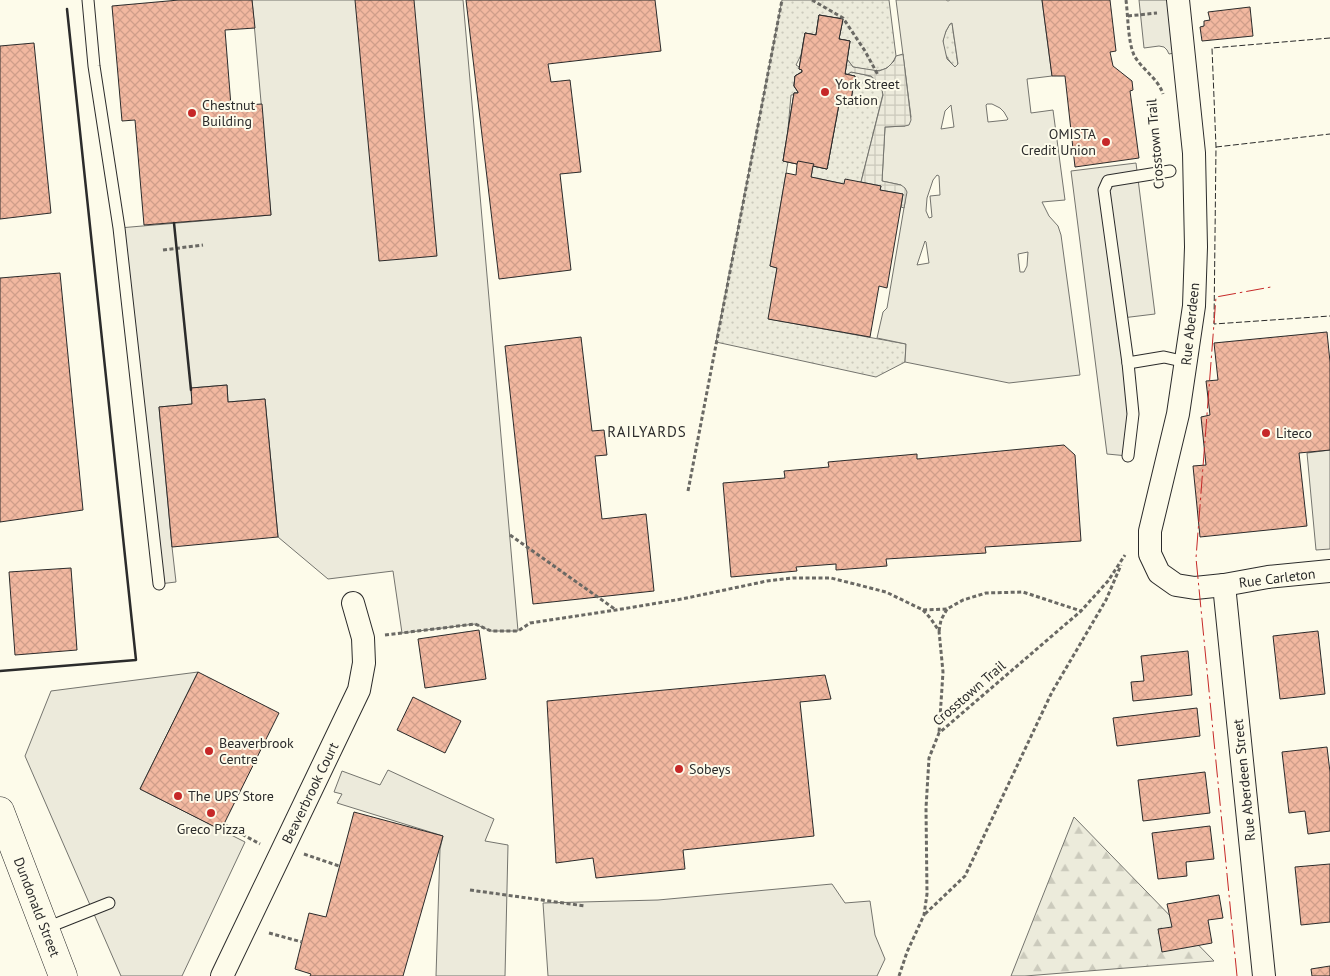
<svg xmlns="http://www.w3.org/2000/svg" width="1330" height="976" font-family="'PT Sans',sans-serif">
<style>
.grass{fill:url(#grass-dots);stroke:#74746e}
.forest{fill:url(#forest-firs);stroke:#74746e}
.parking{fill:#eceadb;stroke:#74746e;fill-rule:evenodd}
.plaza{fill:url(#plaza-grid);stroke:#74746e}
.building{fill:url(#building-cross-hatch);stroke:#2b2b2b}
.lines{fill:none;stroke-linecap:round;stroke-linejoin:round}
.lane-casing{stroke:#2b2b2b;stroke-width:13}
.street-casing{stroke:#2b2b2b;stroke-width:24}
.secondary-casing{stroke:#2b2b2b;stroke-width:29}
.path{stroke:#6a6964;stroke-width:3;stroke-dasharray:4 2.5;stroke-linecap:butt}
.lane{stroke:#fdfbea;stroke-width:11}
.street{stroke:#fdfbea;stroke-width:22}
.secondary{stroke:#fdfbea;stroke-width:28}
.fence{stroke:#2b2b2b;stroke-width:1;stroke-dasharray:6 2.5;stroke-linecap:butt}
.wall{stroke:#2b2b2b;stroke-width:2.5}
.power{stroke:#c62828;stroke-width:1;stroke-dasharray:18 4 2.5 4;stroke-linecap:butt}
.poi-dot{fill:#c62828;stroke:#fdfbea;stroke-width:2}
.labels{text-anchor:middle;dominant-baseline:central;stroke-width:4;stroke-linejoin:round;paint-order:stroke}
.poi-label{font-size:14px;fill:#2b2b2b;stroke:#fdfbea;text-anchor:start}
.street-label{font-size:14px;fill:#2b2b2b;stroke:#fdfbea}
.neighbourhood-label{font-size:15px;letter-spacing:1px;fill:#2b2b2b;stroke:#fdfbea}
</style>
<defs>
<pattern id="grass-dots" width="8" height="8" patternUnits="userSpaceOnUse" patternTransform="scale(1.25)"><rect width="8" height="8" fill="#ecebdb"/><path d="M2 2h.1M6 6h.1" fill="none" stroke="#cbcabc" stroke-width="1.8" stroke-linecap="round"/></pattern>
<pattern id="forest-firs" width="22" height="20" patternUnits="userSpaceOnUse" patternTransform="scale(1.25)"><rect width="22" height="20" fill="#ecebdb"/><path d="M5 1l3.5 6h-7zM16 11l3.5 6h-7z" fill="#cbcabc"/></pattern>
<pattern id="plaza-grid" width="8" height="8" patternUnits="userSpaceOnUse" patternTransform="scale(1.25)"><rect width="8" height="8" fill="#eceadb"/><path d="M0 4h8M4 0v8" fill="none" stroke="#cbc9bc"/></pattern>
<pattern id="building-cross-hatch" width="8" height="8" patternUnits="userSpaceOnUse" patternTransform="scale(1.25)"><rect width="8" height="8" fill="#f2b8a0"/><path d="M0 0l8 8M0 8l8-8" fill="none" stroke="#d09e8a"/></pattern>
</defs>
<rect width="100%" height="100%" fill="#fdfbea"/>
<!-- grass -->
<g class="grass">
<path d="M782 0H889L896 56C887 77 871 70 853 67L847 59 850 41 839 39 842 19 819 15 816 35 805 33 801 55 796 65 804 70 795 76 794 86 800 94 791 95 788 129H789L783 161 788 162 770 266 777 268 769 319 906 344 905 362 876 377 716 342Z"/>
<path d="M952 23 958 65 955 67C941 53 939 41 950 24Z"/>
<path d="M851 72C866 75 881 76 883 94L861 182 844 184 811 177 813 166 827 169 844 77Z"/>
</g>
<!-- forest -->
<path class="forest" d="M1074 817 1214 961 1025 976H1011Z"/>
<!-- parking -->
<g class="parking">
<path d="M252 0H463L518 631H491L475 624 402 633 393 571 328 579 278 537 265 399 228 402 227 385 191 388 192 404 159 407 172 547 176 582 159 584 119 228 271 215Z"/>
<path d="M896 0H946L948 1 950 0H1042L1052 76 1027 79 1031 113 1053 110 1065 200 1042 202 1049 216 1058 226 1061 235 1080 375 1009 383 905 362 906 344 877 338 883 312 887 308 905 202 901 185 882 181 885 127 905 126 911 117ZM952 23 958 64 955 67 947 59 943 41 946 31 950 24ZM987 104H992L1000 108 1004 112 1008 119 1007 120 988 122 986 105ZM951 105 954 127 941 129 945 111ZM937 175 939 176 940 195 930 196 932 217 929 218 926 211 927 198 933 180ZM925 241 926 242 929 263 917 265ZM1028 252 1027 266 1024 272H1020L1018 254Z"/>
<path d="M1139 0H1178L1184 51 1169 54 1167 50 1164 47 1159 46 1144 48Z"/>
<path d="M1136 163 1155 314 1122 318 1128 363V456L1107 454 1071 171Z"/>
<path d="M1330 450V549L1316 550 1307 453Z"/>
<path d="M198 672 140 789 245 842 182 976H121L25 756 51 691Z"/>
<path d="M388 770 494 819 485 841 508 845 505 976H436L440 849 443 836 337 803 342 794 334 792 342 771 380 785Z"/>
<path d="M832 884 845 903 870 901 875 935 885 959 877 976H548L543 903 658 900Z"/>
</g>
<!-- plaza -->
<path class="plaza" d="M903 54 911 120 909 125 905 126 885 127 882 181 901 185 905 188 907 192 904 208 901 207 903 194 880 190 881 186 861 182 883 95 882 90 879 83 871 76 851 72 848 74H845L847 59 853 67 879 71 887 68 894 61 896 56Z"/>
<!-- building -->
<g class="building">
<path d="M179 0H252L255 28 225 30 231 106 262 104 271 215 144 225 135 120 122 121 112 6Z"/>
<path d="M355 0H414L437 256 379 261Z"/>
<path d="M466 0H655L661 51 548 64 551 82 570 80 581 172 560 174 571 270 499 279Z"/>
<path d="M1042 0H1110L1116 51 1110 52 1113 66 1132 81 1133 90 1130 91 1139 158 1075 167 1065 76H1052Z"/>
<path d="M1250 7 1253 36 1202 41 1200 27 1204 26V21L1210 20 1208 12Z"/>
<path d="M819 15 843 19 839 39 850 41 845 74 855 76 850 106 839 104 827 169 813 166 811 177 844 184 845 179 881 186 880 190 903 194 887 288 879 286 870 337 768 319 777 268 770 266 786 173 796 175 797 164 783 161 794 93H798V92L794 86 795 76 802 72V70L799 69 805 33 816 35Z"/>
<path d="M819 15 843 19 839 39 850 41 845 74 855 76 850 106 839 104 827 169 813 166 814 164 798 161 797 164 783 161 794 93H798V92L794 86 795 76 802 72V70L799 69 805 33 816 35Z"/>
<path d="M34 43 51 213 0 219V46Z"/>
<path d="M60 273 83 510 0 522V278Z"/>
<path d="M1327 332 1330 362V450L1299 453 1307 526 1200 537 1193 466 1206 465 1201 417 1210 415 1206 381 1218 380 1214 343Z"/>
<path d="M581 337 592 431 604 430 607 455 595 456 602 519 646 514 654 591 533 604 505 346Z"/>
<path d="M227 385 228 402 265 399 278 537 172 547 159 407 192 404 191 388Z"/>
<path d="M1064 445 1075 455 1081 541 985 547 986 553 886 559 887 566 836 570V564L796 567 797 571 731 577 723 483 785 478 784 471 829 467 828 462 917 454V459Z"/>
<path d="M71 568 77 650 15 655 9 572Z"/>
<path d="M479 630 486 679 425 688 418 639Z"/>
<path d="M1318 631 1325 694 1280 699 1273 636Z"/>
<path d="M1188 651 1192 695 1133 701 1131 682 1144 681 1141 656Z"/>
<path d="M198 672 279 713 221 830 140 789Z"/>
<path d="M825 675 831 699 800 702 814 836 683 850 685 869 596 878 593 858 556 863 547 701Z"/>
<path d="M413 697 461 721 445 753 397 730Z"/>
<path d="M1197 708 1200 736 1117 746 1113 718Z"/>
<path d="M1327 747 1330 772V831L1308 834 1305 811 1289 813 1282 752Z"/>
<path d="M1205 772 1210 813 1143 821 1138 780Z"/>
<path d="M354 812 443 836 403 976H310L311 974 295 969 309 913 326 917Z"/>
<path d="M1210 826 1214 859 1186 862 1187 876 1158 879 1152 833Z"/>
<path d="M1330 864V922L1301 925 1295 867Z"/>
<path d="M1219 895 1223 918 1208 920 1212 943 1162 952 1158 929 1172 927 1167 904Z"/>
<path d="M1330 966V976H1312L1311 969Z"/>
</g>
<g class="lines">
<!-- lane casing -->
<g class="lane-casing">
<g id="lane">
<path d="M88 0 94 66 119 228 159 584"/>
<path d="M1128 363 1164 357 1186 362"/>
<path d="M1128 456 1133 414 1128 363 1104 190 1108 181 1170 171"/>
<path d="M46 928 109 903"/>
</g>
</g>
<!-- street casing -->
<g class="street-casing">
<g id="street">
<path d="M1178 0 1194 153 1196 247 1194 306 1178 414 1150 531V554L1159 573 1176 585 1195 588 1224 585 1268 577 1330 571"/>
<path d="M1224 585 1264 976"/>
<path d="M222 976 359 690 364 663 363 638 353 603"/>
</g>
</g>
<!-- secondary casing -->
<g class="secondary-casing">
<path id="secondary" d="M0 811 63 976"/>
</g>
<!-- path -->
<g class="path">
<path d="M812 0 843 18 865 51 878 75"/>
<path d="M1126 0C1128 16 1128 42 1134 55 1141 69 1158 78 1163 94"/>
<path d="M1128 16 1157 13"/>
<path d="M163 250 203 245"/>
<path d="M688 491 782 0"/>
<path d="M510 535 616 610"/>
<path d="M923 610 931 619 939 631 943 672 939 733"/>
<path d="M939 631 941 620 947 609"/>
<path d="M385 635 475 624 491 631H518L530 623 616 610 682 599 767 581 793 578H831L886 592 923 610 947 609 963 600 986 593 1023 592 1081 611"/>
<path d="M225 825 260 844"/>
<path d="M304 854 339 866"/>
<path d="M470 890 585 906"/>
<path d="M925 914 965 876 1052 692 1106 600 1121 565"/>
<path d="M269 933 302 942"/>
<path d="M899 976 907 952 924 915 927 894 926 808 929 758 939 733 1081 611 1108 581 1125 555"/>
</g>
<!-- lane -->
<use href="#lane" class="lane"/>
<!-- street -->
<use href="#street" class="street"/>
<!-- secondary -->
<use href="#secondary" class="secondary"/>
<!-- fence -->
<g class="fence">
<path d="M1330 38 1212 48 1216 147 1214 324 1330 316"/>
<path d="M1216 147 1330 134"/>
</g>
<!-- wall -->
<g class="wall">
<path d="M174 223 191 390"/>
<path d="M0 671 136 660 67 9"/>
</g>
<!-- power -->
<path class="power" d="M1237 976 1196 558 1216 297 1271 287"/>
</g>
<!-- markers -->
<g class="poi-dot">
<circle cx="825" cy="92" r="5"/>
<circle cx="192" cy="113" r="5"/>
<circle cx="1106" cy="142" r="5"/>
<circle cx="1266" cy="433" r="5"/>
<circle cx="209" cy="751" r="5"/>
<circle cx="679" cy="769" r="5"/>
<circle cx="178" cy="796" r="5"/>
<circle cx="211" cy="813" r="5"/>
</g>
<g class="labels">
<!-- poi labels -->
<g class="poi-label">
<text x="835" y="84">York Street<tspan x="835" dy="16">Station</tspan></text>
<text x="202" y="105">Chestnut<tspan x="202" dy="16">Building</tspan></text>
<text x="1096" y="134" text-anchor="end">OMISTA<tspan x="1096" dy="16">Credit Union</tspan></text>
<text x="1276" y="433">Liteco</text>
<text x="219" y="743">Beaverbrook<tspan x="219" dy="16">Centre</tspan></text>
<text x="689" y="769">Sobeys</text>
<text x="188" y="796">The UPS Store</text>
<text x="211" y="829" text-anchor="middle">Greco Pizza</text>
</g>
<!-- street labels -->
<g class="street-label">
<text transform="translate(1155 144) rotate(-95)">Crosstown Trail</text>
<text transform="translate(1190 324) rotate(-84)">Rue Aberdeen</text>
<text transform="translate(1277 578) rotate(-7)">Rue Carleton</text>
<text transform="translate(969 693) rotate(-41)">Crosstown Trail</text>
<text transform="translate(1244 780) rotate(-96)">Rue Aberdeen Street</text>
<text transform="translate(310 793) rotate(-64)">Beaverbrook Court</text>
<text transform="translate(37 907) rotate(69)">Dundonald Street</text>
</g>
<!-- neighbourhood labels -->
<g class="neighbourhood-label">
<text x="647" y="431">RAILYARDS</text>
</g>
</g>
</svg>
